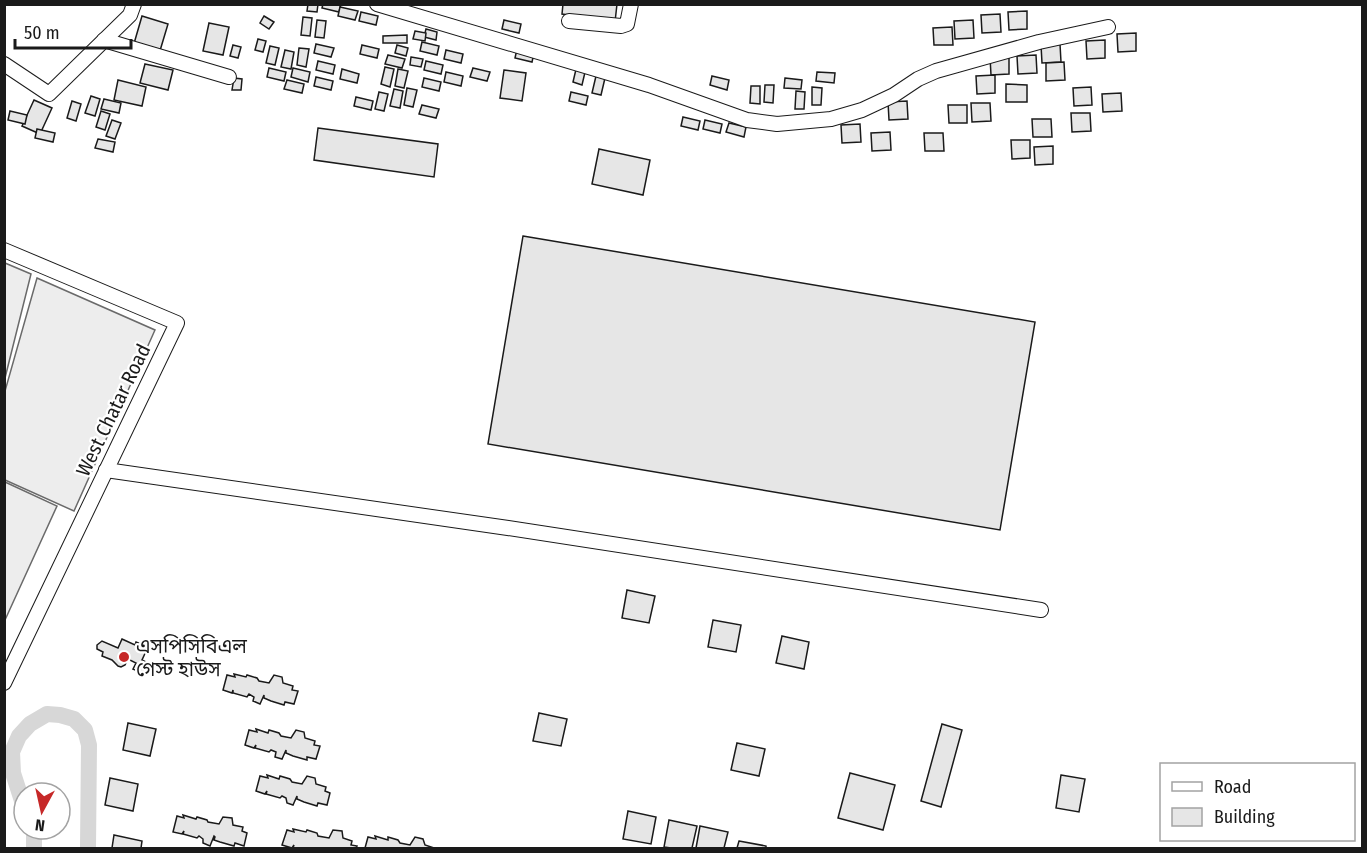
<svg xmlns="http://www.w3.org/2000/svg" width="1367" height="853" font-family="'Fira Sans Condensed','Noto Sans Bengali',sans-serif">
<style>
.built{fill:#ededed;stroke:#6a6a6a;stroke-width:1.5}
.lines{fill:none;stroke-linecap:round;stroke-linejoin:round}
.canal{stroke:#d7d7d7;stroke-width:16}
.building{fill:#e6e6e6;stroke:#1a1a1a;stroke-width:1.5}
.street-casing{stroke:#1a1a1a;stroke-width:16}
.street{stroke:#fff;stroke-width:14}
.poi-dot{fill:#c62828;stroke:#fff;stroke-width:2}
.labels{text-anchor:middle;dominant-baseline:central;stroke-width:4.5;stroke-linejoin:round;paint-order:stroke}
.street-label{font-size:20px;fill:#1a1a1a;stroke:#fff}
.poi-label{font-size:20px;fill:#1a1a1a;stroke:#fff;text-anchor:start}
</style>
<rect width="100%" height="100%" fill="#fff"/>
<!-- built -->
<g class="built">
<path d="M5 263 31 274 5 378Z"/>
<path d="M37 278 155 330 74 511 5 480V391Z"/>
<path d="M5 482 57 506 5 620Z"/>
</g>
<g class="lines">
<!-- canal -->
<g class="canal">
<path d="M24 807 13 773 12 752 19 736 30 724 47 714 60 715 74 719 85 730 89 745 88 848"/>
<path d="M33 829 34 833V848"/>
</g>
</g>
<!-- building -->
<g class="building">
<path d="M308 4H318L317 12 307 11Z"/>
<path d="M323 4H341L339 12 322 8Z"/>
<path d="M563 4H617L615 22 562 14Z"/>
<path d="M340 7 358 11 355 20 338 16Z"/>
<path d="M1027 11V29L1009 30 1008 12Z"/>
<path d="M361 12 378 16 376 25 359 21Z"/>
<path d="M1000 14 1001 32 982 33 981 15Z"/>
<path d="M142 16 168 24 159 54 133 47Z"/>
<path d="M264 16 274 22 269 29 260 23Z"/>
<path d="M303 17 312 18 310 36 301 35Z"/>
<path d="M317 20 326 21 324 38 315 37Z"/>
<path d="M504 20 521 24 519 33 502 29Z"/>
<path d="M973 20 974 38 955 39 954 21Z"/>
<path d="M209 23 229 27 223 55 203 51Z"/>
<path d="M952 27 953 45H934L933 28Z"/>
<path d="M426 29 437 32 436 40 424 37Z"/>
<path d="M415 31 426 33 425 41 413 39Z"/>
<path d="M1136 33V51L1118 52 1117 34Z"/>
<path d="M407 35V43H383V36Z"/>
<path d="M258 39 266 41 263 52 255 50Z"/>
<path d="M1105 40V58L1087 59 1086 41Z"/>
<path d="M422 42 439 46 437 55 420 51Z"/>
<path d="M316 44 334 48 331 57 314 53Z"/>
<path d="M1060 44 1061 62 1042 63 1041 45Z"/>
<path d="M233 45 241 47 238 58 230 56Z"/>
<path d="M362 45 379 49 377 58 360 54Z"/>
<path d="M397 45 408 48 406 56 395 53Z"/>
<path d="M270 46 279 48 275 65 266 63Z"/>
<path d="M299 48 309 49 306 67 297 65Z"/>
<path d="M517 49 534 53 532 62 515 58Z"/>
<path d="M285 50 294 52 291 69 281 67Z"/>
<path d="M446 50 463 54 461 63 444 59Z"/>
<path d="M388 55 405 59 402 68 385 64Z"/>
<path d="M1036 55 1037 73 1018 74 1017 56Z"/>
<path d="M1009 56V74L991 75 990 57Z"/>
<path d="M411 57 423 59 421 67 410 65Z"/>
<path d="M318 61 335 65 333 74 316 70Z"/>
<path d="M426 61 443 65 441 74 424 70Z"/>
<path d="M1064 62 1065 80 1046 81V63Z"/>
<path d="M145 64 173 70 168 90 140 83Z"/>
<path d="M577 65 586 68 582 85 573 82Z"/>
<path d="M385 67 394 69 390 87 381 84Z"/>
<path d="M269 68 286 72 284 81 267 77Z"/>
<path d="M293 68 310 72 308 82 291 77Z"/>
<path d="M473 68 490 72 487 81 470 77Z"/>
<path d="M342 69 359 74 357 83 340 79Z"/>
<path d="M398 69 408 71 404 88 395 86Z"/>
<path d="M504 70 526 73 522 101 500 98Z"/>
<path d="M446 72 463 76 461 86 444 82Z"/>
<path d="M817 72 835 73 834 83 816 81Z"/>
<path d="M995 75V93L977 94 976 76Z"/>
<path d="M596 76 605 78 601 95 592 93Z"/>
<path d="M712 76 729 80 727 90 710 85Z"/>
<path d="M316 77 333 81 331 90 314 86Z"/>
<path d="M234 78 242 79 241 90H232Z"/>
<path d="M424 78 441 82 439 91 422 87Z"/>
<path d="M785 78 802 80 801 89 784 88Z"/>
<path d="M118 80 146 87 142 106 114 100Z"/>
<path d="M287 80 304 84 302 93 284 89Z"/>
<path d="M1006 84 1027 85V102H1006Z"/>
<path d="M765 85H774L773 103 764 102Z"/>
<path d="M751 86H760V104L750 103Z"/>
<path d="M812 87 822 88 821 105H812Z"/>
<path d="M1091 87 1092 105 1074 106 1073 88Z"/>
<path d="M407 88 417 90 413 107 404 105Z"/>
<path d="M394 89 403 91 400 108 390 106Z"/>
<path d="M796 91 805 92 804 109H795Z"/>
<path d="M379 92 388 94 384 111 375 109Z"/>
<path d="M571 92 588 96 586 105 569 101Z"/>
<path d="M1121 93 1122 111 1103 112 1102 94Z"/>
<path d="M91 96 100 99 95 116 85 113Z"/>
<path d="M356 97 373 101 371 110 354 106Z"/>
<path d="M104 99 121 103 119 113 101 109Z"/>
<path d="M34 100 52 108 40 134 22 126Z"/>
<path d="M72 101 81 104 76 121 67 118Z"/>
<path d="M907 101 908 119 889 120 888 102Z"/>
<path d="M971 103H990L991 121 972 122Z"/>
<path d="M422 105 439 109 436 118 419 114Z"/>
<path d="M948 105H967V123H949Z"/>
<path d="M10 111 27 115 25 124 8 120Z"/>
<path d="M101 111 110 114 105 130 96 127Z"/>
<path d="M1071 113H1090L1091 131 1072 132Z"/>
<path d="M683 117 700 121 698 130 681 126Z"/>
<path d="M1032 119H1051L1052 137H1033Z"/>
<path d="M112 120 121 123 115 139 106 136Z"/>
<path d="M705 120 722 124 720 133 703 129Z"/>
<path d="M729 123 746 127 744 137 726 132Z"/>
<path d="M860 124 861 142 842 143 841 125Z"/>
<path d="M318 128 438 144 434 177 314 160Z"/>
<path d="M37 129 55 133 53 142 35 138Z"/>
<path d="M890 132 891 150 872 151 871 133Z"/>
<path d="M924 133H943L944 151H925Z"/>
<path d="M98 139 115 142 113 152 95 148Z"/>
<path d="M1011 140H1030V158L1012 159Z"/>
<path d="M1053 146V164L1035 165 1034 147Z"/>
<path d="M599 149 650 160 643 195 592 184Z"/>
<path d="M523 236 1035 322 1000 530 488 444Z"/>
<path d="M627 590 655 596 649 623 622 618Z"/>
<path d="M713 620 741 625 736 652 708 647Z"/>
<path d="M782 636 809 642 804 669 776 663Z"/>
<path d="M122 639 135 645 136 642 148 647 142 660 148 663 143 673 133 669 136 663 128 659 125 665 121 667 118 666 112 660 102 656 103 652 97 649V645L102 641 118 648Z"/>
<path d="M234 674 246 677 247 675 257 678 259 681 269 683 274 675 282 677 283 683 293 686 292 690 298 691 294 704 285 702 284 705 271 701 264 698V695L260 704 253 701 254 697 249 694 247 697 233 693V690L232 693 223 690 227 675 235 677Z"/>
<path d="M539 713 567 719 561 746 533 741Z"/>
<path d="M128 723 156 729 150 756 123 750Z"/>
<path d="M942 724 962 730 941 807 921 801Z"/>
<path d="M256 729 268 733 269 730 279 733 281 736 291 738 296 730 304 732 305 738 315 741 314 745 320 746 316 759 307 757V760L293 756 286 753V750L282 759 275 757 276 752 271 750 269 752 255 748 256 745 254 748 245 745 249 730 257 732Z"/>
<path d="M737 743 765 749 759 776 731 770Z"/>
<path d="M850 773 895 785 883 830 838 818Z"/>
<path d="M267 775 279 779 280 776 290 779 292 782 302 784 307 776 315 778 316 784 326 787 325 791 330 793 327 805 318 803 317 806 304 802 297 799V796L293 805 287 803 286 798 282 796 280 798 266 794 267 791 265 794 256 791 260 776 268 778Z"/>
<path d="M1061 775 1085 779 1079 812 1056 808Z"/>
<path d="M110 778 138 784 133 811 105 805Z"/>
<path d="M628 811 656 817 651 844 623 839Z"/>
<path d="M183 815 196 819 197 817 207 820 208 822 219 824 223 817 232 818 233 825 243 827 242 831 247 833 244 846 235 843 234 846 220 842 214 840 215 837 214 836 210 846 203 843V839L199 836 197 838 183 834 184 831 182 834 173 832 177 816 184 818Z"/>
<path d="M669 820 697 826 692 848H671L664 847Z"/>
<path d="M700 826 728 832 724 848H696Z"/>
<path d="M293 829 306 832 307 830 317 833 318 836 329 838 333 830 342 831 343 838 352 841 351 845 357 846 356 848H293L294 845 292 848 282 845 287 830 294 832Z"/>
<path d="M114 835 142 841 141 848H112Z"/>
<path d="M375 836 388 840V837L398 840 400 843 410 845 415 837 423 839 425 845 434 848H365L368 837 376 839Z"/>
<path d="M739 841 766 846V848H737Z"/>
</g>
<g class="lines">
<!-- street casing -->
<g class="street-casing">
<g id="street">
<path d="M377 4 649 85 747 120 777 124 831 119 862 110 894 95 918 79 936 71 1039 42 1108 27"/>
<path d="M569 21 621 26 627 24 631 4"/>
<path d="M104 40 229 77"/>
<path d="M4 64 49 94 130 15 134 4"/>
<path d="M4 250 177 323 4 683"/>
<path d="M106 470 508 528 1041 610"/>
</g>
</g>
<!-- street -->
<use href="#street" class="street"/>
</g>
<!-- markers -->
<circle class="poi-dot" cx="124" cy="657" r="6"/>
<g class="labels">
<!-- street labels -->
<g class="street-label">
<text transform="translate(113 410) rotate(-64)">West Chatar Road</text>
</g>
<!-- poi labels -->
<g class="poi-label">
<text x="136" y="646">এসপিসিবিএল<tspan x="136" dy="23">গেস্ট হাউস</tspan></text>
</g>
</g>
<!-- border -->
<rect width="1367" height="853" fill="none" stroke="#1a1a1a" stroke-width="12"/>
<!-- legend -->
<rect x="1160" y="763" width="195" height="78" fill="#ffffff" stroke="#a3a3a3" stroke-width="1.5"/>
<rect x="1172" y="782" width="30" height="9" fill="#ffffff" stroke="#a3a3a3" stroke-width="1.5"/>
<text x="1214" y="793" font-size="18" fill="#1a1a1a">Road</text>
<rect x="1172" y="808" width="30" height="18" fill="#e6e6e6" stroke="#a3a3a3" stroke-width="1.5"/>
<text x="1214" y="823" font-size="18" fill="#1a1a1a">Building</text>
<!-- north arrow -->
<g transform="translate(42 811) rotate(188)"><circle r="28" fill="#ffffff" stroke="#a3a3a3" stroke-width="1.5"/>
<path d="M0-4.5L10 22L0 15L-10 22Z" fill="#c62828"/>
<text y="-9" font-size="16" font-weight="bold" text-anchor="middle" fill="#1a1a1a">N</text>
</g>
<!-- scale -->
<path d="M15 39v9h116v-9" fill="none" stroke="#1a1a1a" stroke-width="3"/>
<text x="24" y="39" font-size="18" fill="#1a1a1a" stroke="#ffffff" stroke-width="4.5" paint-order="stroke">50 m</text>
</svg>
